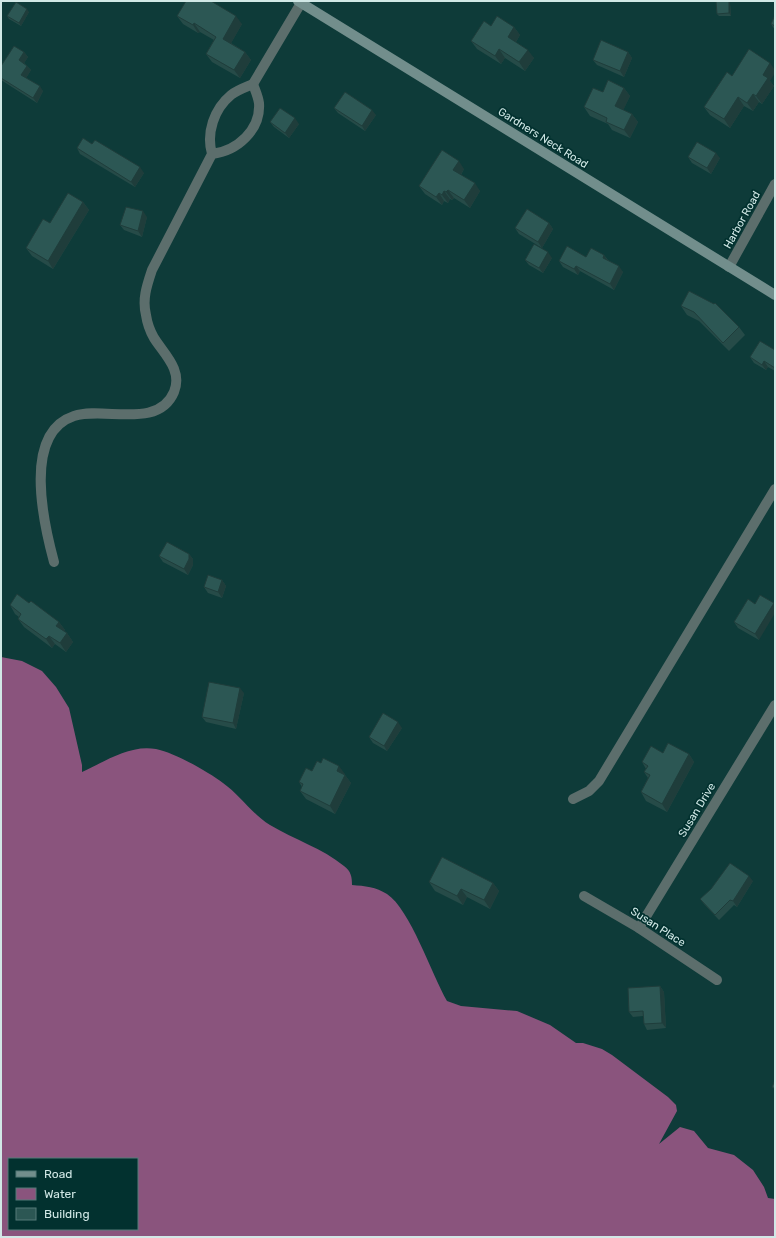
<svg xmlns="http://www.w3.org/2000/svg" width="776" height="1238" font-family="Rubik,sans-serif">
<style>
.water{fill:#8a547d;fill-rule:evenodd}
.lines{fill:none;stroke-linecap:round;stroke-linejoin:round}
.street{stroke:#5c6e6c;stroke-width:10}
.secondary{stroke:#728e8c;stroke-width:10}
.wall{fill:#264b48}
.shaded-wall{fill:#1f3d3b}
.building{fill:#2c5754;stroke:#1f3d3b}
.labels{text-anchor:middle;dominant-baseline:central;stroke-width:3.5;stroke-linejoin:round;paint-order:stroke}
.street-label{font-size:11px;fill:#d1e8e6;stroke:#02312f}
</style>
<rect width="100%" height="100%" fill="#0e3b39"/>
<!-- water -->
<path class="water" d="M1 657 22 661 42 671 56 687 69 708 82 765V772C104 762 130 744 156 749 175 753 207 771 223 783 240 795 252 814 270 825 295 840 322 848 344 866 351 871 352 877 352 885 365 886 376 887 387 894 410 909 432 975 447 1001L461 1006 517 1011 550 1025 576 1043H583L602 1049 612 1055 668 1097 676 1105 677 1111 659 1144 680 1127 694 1131 708 1148 734 1155 753 1170 764 1187 768 1198 775 1199V1237H1ZM9 1159H137V1229H9Z"/>
<g class="lines">
<!-- street -->
<g class="street">
<path d="M253 84 301 3"/>
<path d="M729 267 775 184"/>
<path d="M54 562C44 525 22 433 74 416 104 406 158 430 174 392 183 370 164 354 154 338 150 331 147 322 146 315 142 299 147 285 152 270L212 154C206 133 214 109 231 95 237 90 246 87 253 84 255 90 258 96 259 103 261 130 237 151 212 154"/>
<path d="M573 799 589 791 599 781 775 489"/>
<path d="M584 896 639 928 717 980"/>
<path d="M639 928 775 705"/>
</g>
<!-- secondary -->
<path class="secondary" d="M298 1 775 295"/>
</g>
<!-- wall -->
<g class="wall">
<path d="M716 1H729L730 3 731 16H719L717 14Z"/>
<path d="M29 12 21 26 9 19 7 16Z"/>
<path d="M775 15V30L771 24Z"/>
<path d="M177 16 242 24 231 43 245 52 251 60 240 78 212 62 206 54 214 40 200 32 198 33 183 24Z"/>
<path d="M491 26 514 27 520 35 516 42 534 58 525 71 505 58 501 64 477 49 471 41Z"/>
<path d="M24 52 28 57 24 63 31 70 26 78 43 91 37 103 1 80V66Z"/>
<path d="M628 52 632 58 624 77 597 65 593 60Z"/>
<path d="M732 76 770 81 774 86 762 104 759 102 753 111 744 106 730 128 710 115 704 107Z"/>
<path d="M624 88 630 96 623 110 632 114 638 122 630 138 612 130 608 124 590 116 584 107 603 92Z"/>
<path d="M334 108 376 115 365 131 338 113Z"/>
<path d="M270 122 299 124 289 138 274 127Z"/>
<path d="M77 148 144 173 135 187 80 154Z"/>
<path d="M688 157 720 158 711 174 692 163Z"/>
<path d="M464 169 461 175 480 191 470 208 454 198 452 200 450 199 448 203 444 201 442 205 425 194 419 186Z"/>
<path d="M83 202 89 210 53 269 32 256 26 248 50 223Z"/>
<path d="M147 217 142 237 124 230 120 225Z"/>
<path d="M549 223 553 229 542 248 519 234 515 228Z"/>
<path d="M604 255 608 260 623 272 614 290 580 271 578 275 563 267 559 261 586 257Z"/>
<path d="M552 258 543 273 529 265 525 260Z"/>
<path d="M681 306 739 327 745 335 729 351 699 321 687 315Z"/>
<path d="M775 350V371L768 367 766 370 754 363 750 357Z"/>
<path d="M189 554 193 559V565L188 575 163 562 159 556Z"/>
<path d="M222 580 226 586 222 598 208 593 204 587Z"/>
<path d="M29 603 59 622 65 630 64 631 67 633 73 642 66 652 55 644 52 648 24 627 18 619 19 617 15 614 10 605Z"/>
<path d="M755 604 759 640 738 628 734 622Z"/>
<path d="M244 693 236 729 206 722 202 717Z"/>
<path d="M402 728 387 751 373 743 369 737Z"/>
<path d="M663 753 689 754 694 762 667 812 646 801 641 792 648 778 644 772 646 769 642 762Z"/>
<path d="M312 771 345 774V775L351 783 335 814 306 799 300 791 302 787 299 782Z"/>
<path d="M753 881 737 907 734 905 719 920 704 904 700 899Z"/>
<path d="M429 882 493 883 499 891 490 909 467 897 463 905 435 891Z"/>
<path d="M660 986 664 992 666 1028 647 1030 644 1024 643 1016 633 1017 629 1012Z"/>
</g>
<!-- shaded-wall -->
<g class="shaded-wall">
<path d="M729 1 730 3 731 16 729 13Z"/>
<path d="M27 9 29 12 21 26 19 23Z"/>
<path d="M236 16 242 24 229 47 223 39Z"/>
<path d="M194 23 200 32 198 33 193 25Z"/>
<path d="M514 27 520 35 514 45 508 37Z"/>
<path d="M499 49 505 58 501 64 495 56Z"/>
<path d="M528 50 534 58 525 71 519 62Z"/>
<path d="M24 52 28 57 23 65 19 60Z"/>
<path d="M245 52 251 60 240 78 234 70Z"/>
<path d="M628 52 632 58 624 77 620 71Z"/>
<path d="M770 63 775 70V73L770 81 774 86 762 104 756 96 763 75Z"/>
<path d="M27 66 31 70 25 80 21 75Z"/>
<path d="M40 86 43 91 37 103 33 98Z"/>
<path d="M624 88 630 96 621 115 615 106Z"/>
<path d="M753 94 759 102 753 111 747 103Z"/>
<path d="M738 97 744 106 730 128 724 119Z"/>
<path d="M372 110 376 115 365 131 362 126Z"/>
<path d="M632 114 638 122 630 138 624 130Z"/>
<path d="M295 118 299 124 289 138 285 133Z"/>
<path d="M716 153 720 158 711 174 707 168Z"/>
<path d="M459 161 464 169 459 178 453 170Z"/>
<path d="M140 167 144 173 135 187 131 182Z"/>
<path d="M475 183 480 191 470 208 464 200Z"/>
<path d="M448 190 454 198 452 200 446 192Z"/>
<path d="M444 191 450 199 448 203 442 195Z"/>
<path d="M439 193 444 201 442 205 436 197Z"/>
<path d="M83 202 89 210 53 269 48 261Z"/>
<path d="M143 211 147 217 142 237 138 231Z"/>
<path d="M549 223 553 229 542 248 538 242Z"/>
<path d="M548 252 552 258 543 273 539 268Z"/>
<path d="M604 255 608 261 603 258Z"/>
<path d="M576 266 580 271 578 275 574 269Z"/>
<path d="M619 266 623 272 614 290 610 284Z"/>
<path d="M764 361 768 367 766 370 762 365Z"/>
<path d="M189 554 193 559V565L188 575 184 569Z"/>
<path d="M222 580 226 586 222 598 218 592Z"/>
<path d="M774 603 775 604V613L759 640 755 634Z"/>
<path d="M59 622 65 630 62 634 56 626Z"/>
<path d="M67 633 73 642 66 652 60 643Z"/>
<path d="M49 636 55 644 52 648 46 639Z"/>
<path d="M240 688 244 693 236 729 233 723Z"/>
<path d="M398 722 402 728 387 751 384 746Z"/>
<path d="M689 754 694 762 667 812 662 804Z"/>
<path d="M339 766 345 774 343 779 337 771Z"/>
<path d="M345 775 351 783 335 814 330 806Z"/>
<path d="M749 876 753 881 737 907 733 901Z"/>
<path d="M493 883 499 891 490 909 484 900Z"/>
<path d="M461 889 467 897 463 905 457 896Z"/>
<path d="M660 986 664 992 666 1028 662 1023Z"/>
</g>
<!-- building -->
<g class="building">
<path d="M186 1H211L236 16 223 39 245 52 234 70 206 54 216 37 194 23 193 25 177 16Z"/>
<path d="M716 1H729V13L717 14Z"/>
<path d="M16 2 27 9 19 23 7 16Z"/>
<path d="M775 15V26L771 24Z"/>
<path d="M497 16 514 27 508 37 528 50 519 62 499 49 495 56 471 41 484 21 491 26Z"/>
<path d="M601 40 628 52 620 71 593 60Z"/>
<path d="M14 46 24 52 19 60 27 66 21 75 40 86 33 98 1 78V66Z"/>
<path d="M749 49 770 63 763 75 768 78 756 96 753 94 747 103 738 97 724 119 704 107 727 72 732 76Z"/>
<path d="M608 80 624 88 615 106 632 114 624 130 606 122 607 118 584 107 593 88 603 92Z"/>
<path d="M345 92 372 110 362 126 334 108Z"/>
<path d="M280 108 295 118 285 133 270 122Z"/>
<path d="M83 138 92 144 95 140 140 167 131 182 77 148Z"/>
<path d="M697 142 716 153 707 168 688 157Z"/>
<path d="M442 150 459 161 453 170 475 183 464 200 448 190 446 192 444 191 442 195 439 193 436 197 419 186Z"/>
<path d="M68 193 83 202 48 261 26 248 43 219 50 223Z"/>
<path d="M126 207 143 211 138 231 120 225Z"/>
<path d="M527 209 549 223 538 242 515 228Z"/>
<path d="M534 244 548 252 539 268 525 260Z"/>
<path d="M567 246 586 257 591 248 604 255 603 258 619 266 610 284 576 266 574 269 559 261Z"/>
<path d="M689 291 714 304 715 303 739 327 723 343 694 312 681 306Z"/>
<path d="M760 341 775 350V368L764 361 762 365 750 357Z"/>
<path d="M167 542 189 554V559L184 569 159 556Z"/>
<path d="M208 575 222 580 218 592 204 587Z"/>
<path d="M17 594 29 603 31 601 59 622 56 626 67 633 60 643 49 636 46 639 18 619 21 614 10 605Z"/>
<path d="M760 595 774 603 755 634 734 622 748 599 755 604Z"/>
<path d="M209 682 240 688 233 723 202 717Z"/>
<path d="M383 713 398 722 384 746 369 737Z"/>
<path d="M668 743 689 754 662 804 641 792 650 775 644 772 648 766 642 762 651 746 663 753Z"/>
<path d="M323 758 339 766 337 771 345 775 330 806 300 791 303 784 299 782 306 768 312 771 317 761 321 763Z"/>
<path d="M442 857 493 883 484 900 461 889 457 896 429 882Z"/>
<path d="M730 863 749 876 733 901 730 900 715 915 700 899 711 889Z"/>
<path d="M660 986 662 1023 644 1024 643 1011 629 1012 628 988Z"/>
<path d="M775 1080V1089L772 1087Z"/>
</g>
<g class="labels">
<!-- street labels -->
<g class="street-label">
<text transform="translate(543 138) rotate(32)">Gardners Neck Road</text>
<text transform="translate(742 220) rotate(-61)">Harbor Road</text>
<text transform="translate(697 810) rotate(-59)">Susan Drive</text>
<text transform="translate(658 927) rotate(33)">Susan Place</text>
</g>
</g>
<!-- border -->
<rect width="776" height="1238" fill="none" stroke="#d1e8e6" stroke-width="4"/>
<!-- legend -->
<rect x="8" y="1158" width="130" height="72" fill="#02312f" stroke="#557a78"/>
<rect x="16" y="1171" width="20" height="6" fill="#728e8c" stroke="#557a78"/>
<text x="44" y="1178" font-size="12" fill="#d1e8e6">Road</text>
<rect x="16" y="1188" width="20" height="12" fill="#8a547d" stroke="#557a78"/>
<text x="44" y="1198" font-size="12" fill="#d1e8e6">Water</text>
<rect x="16" y="1208" width="20" height="12" fill="#2c5754" stroke="#557a78"/>
<text x="44" y="1218" font-size="12" fill="#d1e8e6">Building</text>
</svg>
